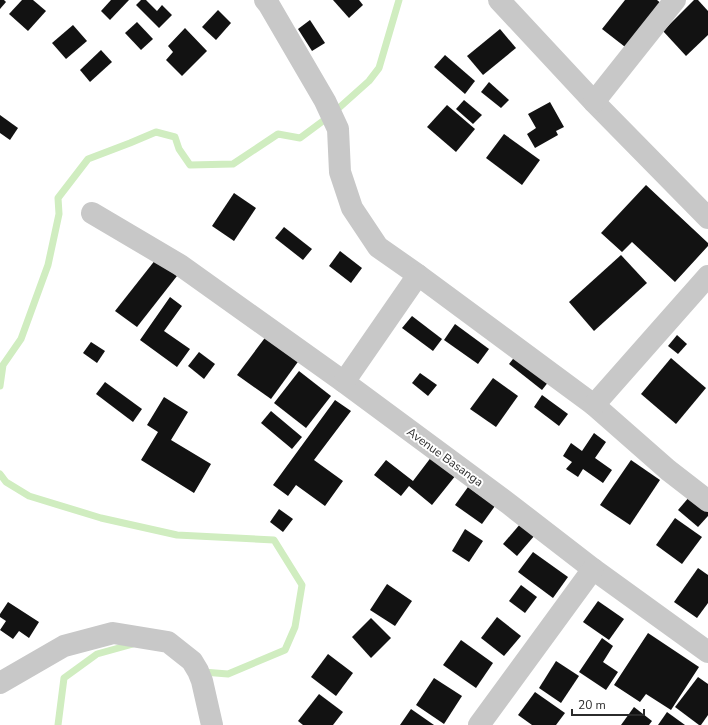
<svg xmlns="http://www.w3.org/2000/svg" width="708" height="725" font-family="'Nunito Sans',sans-serif">
<style>
.lines{fill:none;stroke-linecap:round;stroke-linejoin:round}
.stream{stroke:#d0edc0;stroke-width:7}
.building{fill:#121212}
.minor{stroke:#c8c8c8;stroke-width:22}
.labels{text-anchor:middle;dominant-baseline:central;stroke-width:4;stroke-linejoin:round;paint-order:stroke}
.street-label{font-size:12px;fill:#2b2b2b;stroke:#fff}
</style>
<rect width="100%" height="100%" fill="#fff"/>
<g class="lines">
<!-- stream -->
<g class="stream">
<path d="M0 386 3 365 21 339 48 265 59 214 58 198 88 159 130 143 156 132 175 137 179 149 190 165 233 164 278 134 300 138 331 115 369 81 379 68 399 0"/>
<path d="M0 474 6 482 29 496 101 518 177 535 274 540 302 585 295 627 285 650 228 674 203 672"/>
<path d="M58 725 64 678 97 654 133 644"/>
</g>
</g>
<!-- building -->
<g class="building">
<path d="M0 0H4L6 2 0 9Z"/>
<path d="M22 0H33L46 11 28 31 9 14Z"/>
<path d="M111 0H129L110 20 101 11Z"/>
<path d="M141 0H146L157 11 162 5 172 15 159 28 136 5Z"/>
<path d="M333 0H359L363 5 349 18Z"/>
<path d="M625 0H657L664 6 629 50 602 29Z"/>
<path d="M694 0H698L708 11V35L686 56 663 31Z"/>
<path d="M218 10 231 23 216 40 202 27Z"/>
<path d="M310 20 325 43 312 51 298 29Z"/>
<path d="M137 22 153 39 141 50 125 33Z"/>
<path d="M73 25 87 41 66 59 52 43Z"/>
<path d="M185 28 207 51 182 76 166 60 173 52 168 46Z"/>
<path d="M500 29 516 48 483 75 467 56Z"/>
<path d="M101 50 112 62 90 82 80 70Z"/>
<path d="M445 55 475 81 465 94 434 67Z"/>
<path d="M489 82 509 100 501 108 481 92Z"/>
<path d="M464 100 482 115 473 124 456 109Z"/>
<path d="M550 102 564 127 556 131 558 135 535 148 527 134 536 128 528 114Z"/>
<path d="M447 105 475 129 456 152 427 127Z"/>
<path d="M0 115 18 128 10 140 0 133Z"/>
<path d="M504 134 540 160 522 185 486 158Z"/>
<path d="M646 185 708 243V246L675 282 632 242 622 252 601 233Z"/>
<path d="M234 193 256 208 234 241 212 226Z"/>
<path d="M284 227 312 249 303 260 275 238Z"/>
<path d="M340 251 362 268 351 283 329 266Z"/>
<path d="M621 255 647 283 594 331 569 302Z"/>
<path d="M156 259 177 276 137 327 115 311Z"/>
<path d="M170 297 182 306 164 331 190 349 177 367 140 340Z"/>
<path d="M412 316 442 339 433 351 402 328Z"/>
<path d="M455 324 489 349 478 364 444 340Z"/>
<path d="M267 335 300 359 271 399 237 375Z"/>
<path d="M677 335 687 344 678 354 668 346Z"/>
<path d="M91 342 105 351 97 363 83 353Z"/>
<path d="M520 350 553 376 542 390 509 364Z"/>
<path d="M199 352 215 364 204 379 188 366Z"/>
<path d="M671 358 706 388 676 424 641 394Z"/>
<path d="M299 371 331 396 306 428 274 403Z"/>
<path d="M420 373 437 385 428 396 412 383Z"/>
<path d="M493 378 518 396 496 427 470 409Z"/>
<path d="M105 382 142 409 133 422 96 394Z"/>
<path d="M542 395 568 414 559 426 534 407Z"/>
<path d="M164 397 188 412 171 440 211 464 194 493 141 460 158 432 147 425Z"/>
<path d="M335 400 351 411 314 460 343 481 325 506 296 485 288 496 273 485Z"/>
<path d="M271 411 302 437 292 449 261 423Z"/>
<path d="M594 433 606 442 595 458 612 470 603 483 583 469 578 477 566 469 572 462 563 456 571 443 582 451Z"/>
<path d="M432 456 456 475 432 505 409 486 401 496 374 475 386 460 413 481Z"/>
<path d="M631 460 660 480 630 525 600 505Z"/>
<path d="M468 487 495 506 482 524 455 505Z"/>
<path d="M690 496 708 512V516L698 527 678 510Z"/>
<path d="M279 509 293 519 283 532 270 522Z"/>
<path d="M675 518 702 537 682 564 656 545Z"/>
<path d="M521 523 535 535 517 556 503 544Z"/>
<path d="M465 529 483 541 469 562 452 551Z"/>
<path d="M533 552 568 577 553 598 518 572Z"/>
<path d="M698 568 708 575V603L697 618 674 602Z"/>
<path d="M387 584 412 601 395 626 370 610Z"/>
<path d="M521 585 537 597 525 613 509 601Z"/>
<path d="M598 601 624 619 609 640 583 622Z"/>
<path d="M8 602 39 622 29 638 19 631 13 639 0 630 6 621 0 617V614Z"/>
<path d="M497 617 521 636 504 656 481 638Z"/>
<path d="M371 618 391 638 371 658 352 637Z"/>
<path d="M648 633 699 667 671 710 646 694 640 702 614 685Z"/>
<path d="M602 638 613 646 603 662 618 672 606 690 579 672Z"/>
<path d="M461 640 493 663 476 688 443 665Z"/>
<path d="M328 654 353 673 336 696 311 677Z"/>
<path d="M556 661 579 676 561 703 539 688Z"/>
<path d="M698 677 708 684V715L701 725H699L675 707Z"/>
<path d="M434 678 462 696 444 724 416 705Z"/>
<path d="M535 692 565 713 556 725H532L518 715Z"/>
<path d="M319 694 343 712 333 725H303L298 721Z"/>
<path d="M634 707 652 721 649 725H621Z"/>
<path d="M411 709 434 725H400Z"/>
<path d="M667 712 685 725H658Z"/>
</g>
<g class="lines">
<!-- minor -->
<g class="minor">
<path d="M265 0 269 5 325 101 338 129 340 172 352 208 378 247 418 275 594 405 668 470 708 501"/>
<path d="M499 0 594 102 708 218"/>
<path d="M594 102 675 0"/>
<path d="M92 213 180 265 344 382 509 504 593 569 708 652"/>
<path d="M344 382 418 275"/>
<path d="M594 405 708 276"/>
<path d="M0 683 64 646 113 633 168 642 192 661 198 671 202 681 212 725"/>
<path d="M479 725 593 569"/>
</g>
</g>
<g class="labels">
<!-- street labels -->
<g class="street-label">
<text transform="translate(445 457) rotate(36)">Avenue Basanga</text>
</g>
</g>
<!-- scale -->
<path d="M572 709v6h72v-6" fill="none" stroke="#2b2b2b" stroke-width="2"/>
<text x="578" y="709" font-size="12" fill="#2b2b2b" stroke="#ffffff" stroke-width="3" paint-order="stroke">20 m</text>
</svg>
